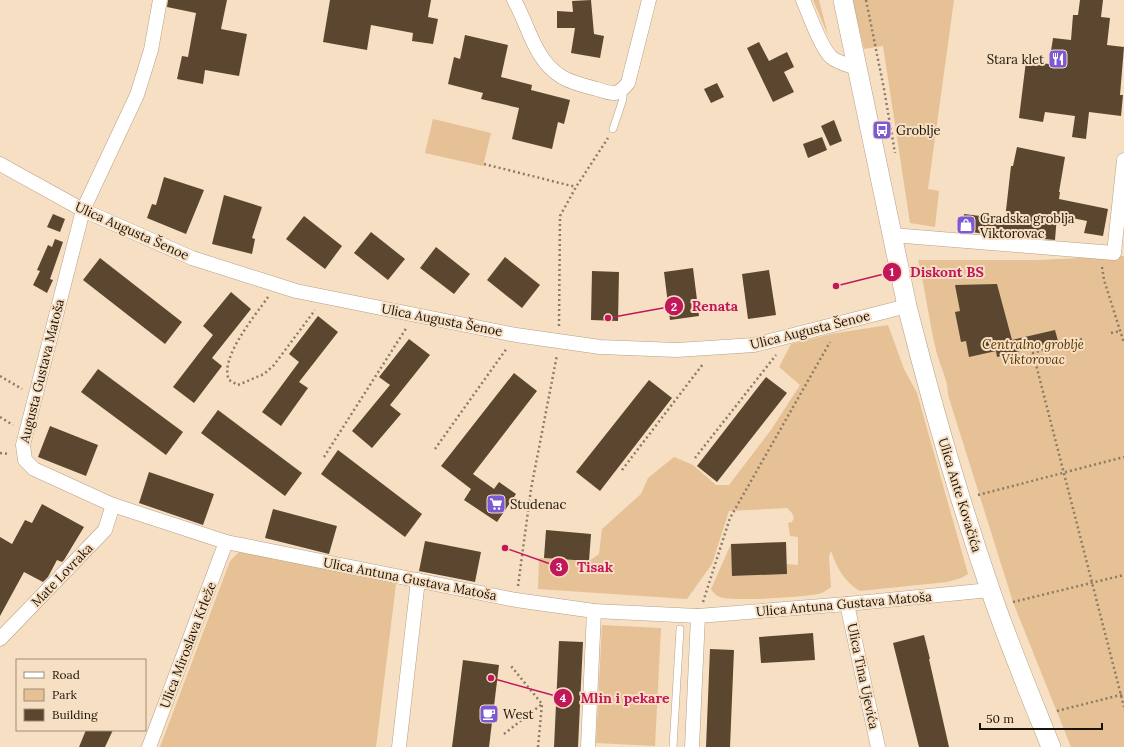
<svg xmlns="http://www.w3.org/2000/svg" width="1124" height="747" font-family="Lora,serif">
<style>
.green{fill:#e5c195}
.building{fill:#5b472f}
.lines{fill:none;stroke-linecap:round;stroke-linejoin:round}
.lane-casing{stroke:#b69f84;stroke-width:8}
.street-casing{stroke:#b69f84;stroke-width:15}
.secondary-casing{stroke:#b69f84;stroke-width:20}
.path{stroke:#8b7b67;stroke-width:2.5;stroke-dasharray:2 3;stroke-linecap:butt}
.lane{stroke:#fff;stroke-width:7}
.street{stroke:#fff;stroke-width:14}
.secondary{stroke:#fff;stroke-width:19}
.labels{text-anchor:middle;dominant-baseline:central;stroke-width:4;stroke-linejoin:round;paint-order:stroke}
.poi-label{font-size:13px;fill:#1b1309;stroke:#f7dfc3;text-anchor:start}
.street-label{font-size:13px;fill:#1b1309;stroke:#f7dfc3}
.park-label{font-size:13px;font-style:italic;fill:#563502;stroke:#f7dfc3}
.leader{fill:none;stroke:#c2185b;stroke-width:1.5}
.callout-dot{fill:#c2185b;stroke:#f7dfc3;stroke-width:1.5}
.mark-label{font-size:12px;text-anchor:middle;font-weight:bold;fill:#fff}
.callout-label{font-size:14px;text-anchor:middle;font-weight:bold;fill:#c2185b;stroke:#f7dfc3;stroke-width:4;stroke-linejoin:round;paint-order:stroke}
</style>
<rect width="100%" height="100%" fill="#f7dfc3"/>
<!-- green -->
<g class="green">
<path d="M813 0H819L828 35Z"/>
<path d="M852 0H954L928 189 939 191 935 227 910 223 883 46 864 49Z"/>
<path d="M433 119 491 133 483 166 425 153Z"/>
<path d="M1124 256V747H1071L1013 602 948 395C948 380 941 368 937 354 929 323 926 291 918 260H1038Z"/>
<path d="M888 325 904 369 917 393 968 574 961 578 947 582 860 591C844 582 837 568 831 551L829 556 831 587C827 590 823 593 818 594 803 597 731 602 720 597 716 596 713 592 711 589L731 544 733 576 787 574V564L798 565V537L790 536 788 523 792 522 794 518 792 513 787 508 729 511 712 564 687 599 538 589 539 558 589 561 599 554 602 529 641 494 648 478 674 457 693 465 716 485H729L771 430 800 385 779 367 791 344 831 334Z"/>
<path d="M240 551 396 584 376 747H160L230 561Z"/>
<path d="M602 625 661 628 655 746 596 743Z"/>
</g>
<!-- building -->
<g class="building">
<path d="M168 0H227L221 29 247 34 239 76 205 70 203 84 177 79 182 56 188 57 196 13 167 7Z"/>
<path d="M330 0H431L428 17 438 19 433 44 412 41 413 33 371 25 367 50 323 42Z"/>
<path d="M591 0 594 34 604 36 600 58 571 53 575 28H557V11L573 12 572 1Z"/>
<path d="M1080 0H1103L1101 17 1110 18 1107 45 1124 47 1120 95H1123L1121 116 1089 112 1086 139 1072 137 1075 116 1045 112 1043 122 1019 118 1026 61 1049 64 1053 38 1071 40 1073 15H1078Z"/>
<path d="M465 35 508 45 501 77 532 85 531 90 570 100 564 124 558 122 552 149 512 139 519 108 481 99 483 93 448 84 454 57 460 59Z"/>
<path d="M759 42 769 61 787 52 794 67 784 72 794 92 773 102 747 48Z"/>
<path d="M717 83 724 97 711 103 704 89Z"/>
<path d="M834 120 842 141 830 146 821 126Z"/>
<path d="M822 137 827 150 808 158 803 144Z"/>
<path d="M1017 147 1065 157 1059 192H1060L1059 199 1108 209 1103 236 1084 233 1087 221 1057 215 1055 240 978 233 962 230 964 214 1005 219 1011 166H1013Z"/>
<path d="M164 177 204 190 186 234 147 218 152 204 156 205Z"/>
<path d="M224 195 262 207 252 238 255 239 252 254 212 244Z"/>
<path d="M53 214 65 219 60 232 47 227Z"/>
<path d="M304 216 342 246 325 269 286 239Z"/>
<path d="M371 232 405 259 388 280 354 253Z"/>
<path d="M55 239 63 242 50 279 53 280 47 293 33 285 40 271 37 270 48 245 52 247Z"/>
<path d="M436 247 470 274 454 294 420 268Z"/>
<path d="M505 257 540 285 522 308 487 280Z"/>
<path d="M100 258 182 322 165 344 83 280Z"/>
<path d="M693 268 699 316 670 320 664 272Z"/>
<path d="M769 270 776 315 748 319 742 274Z"/>
<path d="M592 271 619 272 618 321 591 320Z"/>
<path d="M997 284 1012 340 1055 330 1058 341 997 357 996 351 969 357 966 341 961 342 955 312 960 311 955 285Z"/>
<path d="M231 292 251 309 212 358 222 366 194 403 173 387 213 335 203 326Z"/>
<path d="M318 316 338 332 299 382 308 388 281 426 262 412 299 362 289 354Z"/>
<path d="M409 339 430 355 390 405 401 414 372 448 352 431 390 385 379 377Z"/>
<path d="M98 369 183 432 166 455 81 392Z"/>
<path d="M514 373 537 391 473 474 494 489 499 482 516 494 497 522 464 500 471 489 441 466Z"/>
<path d="M766 377 787 393 717 482 697 466Z"/>
<path d="M649 380 672 398 600 491 576 472Z"/>
<path d="M218 410 302 473 285 496 201 433Z"/>
<path d="M50 426 98 445 86 476 38 457Z"/>
<path d="M338 450 422 514 405 537 321 474Z"/>
<path d="M149 472 214 494 203 525 139 503Z"/>
<path d="M42 504 84 527 64 560 62 562 57 560 48 577 43 582 24 572 0 616V537L12 544 25 520 32 523Z"/>
<path d="M273 509 337 526 329 554 265 538Z"/>
<path d="M546 530 591 534 589 561 544 558Z"/>
<path d="M425 541 481 552 475 582 419 571Z"/>
<path d="M786 542 787 574 732 576 731 544Z"/>
<path d="M813 633 815 660 761 663 759 637Z"/>
<path d="M924 635 930 659H929L949 747H919L893 643Z"/>
<path d="M559 641 583 642 578 747H554Z"/>
<path d="M710 649 734 650 730 747H706Z"/>
<path d="M463 660 499 665 489 747H452Z"/>
<path d="M86 730H113L105 747H79Z"/>
</g>
<g class="lines">
<!-- lane casing -->
<g class="lane-casing">
<g id="lane">
<path d="M613 129 623 99V90"/>
<path d="M673 747 680 629"/>
</g>
</g>
<!-- street casing -->
<g class="street-casing">
<g id="street">
<path d="M160 0 151 50 137 95 83 210 23 445 25 460 34 469 113 505 226 542 516 600 594 611 698 616 847 604 990 590"/>
<path d="M514 0C529 26 534 60 562 77 572 83 585 86 597 89 612 94 617 97 628 83L649 0"/>
<path d="M803 0C809 14 821 48 831 57 838 63 848 65 857 68"/>
<path d="M0 164 83 210 192 258 296 291 516 335 600 347 677 350 754 345 907 306"/>
<path d="M892 235 1114 253 1124 160"/>
<path d="M847 604 878 747"/>
<path d="M0 639 105 530 113 505"/>
<path d="M149 747 226 542"/>
<path d="M399 747 418 580"/>
<path d="M588 747 594 611"/>
<path d="M692 747 698 616"/>
</g>
</g>
<!-- secondary casing -->
<g class="secondary-casing">
<path id="secondary" d="M843 0 907 306C931 401 958 496 990 589 1008 642 1030 695 1051 747"/>
</g>
<!-- path -->
<g class="path">
<path d="M866 0 884 89 895 153"/>
<path d="M484 164 576 187"/>
<path d="M1102 267 1104 280 1124 343"/>
<path d="M268 297C255 316 219 358 229 380L238 385 264 374 274 365 315 310"/>
<path d="M559 326 560 216 576 187 608 138"/>
<path d="M1111 333 1120 331"/>
<path d="M1082 339 1033 353 1124 707"/>
<path d="M0 376 22 389"/>
<path d="M0 417 13 425"/>
<path d="M435 449 507 348"/>
<path d="M0 453 9 454"/>
<path d="M324 457 407 327"/>
<path d="M695 458 776 355"/>
<path d="M622 470 703 364"/>
<path d="M978 495 1124 457"/>
<path d="M518 586 531 489 557 355"/>
<path d="M703 602 730 518 830 342"/>
<path d="M1013 602 1124 575"/>
<path d="M1057 711 1124 694"/>
<path d="M504 734 542 704 511 666"/>
<path d="M538 747 542 704"/>
</g>
<!-- lane -->
<use href="#lane" class="lane"/>
<!-- street -->
<use href="#street" class="street"/>
<!-- secondary -->
<use href="#secondary" class="secondary"/>
</g>
<!-- icons -->
<defs>
<g id="restaurant-square" transform="scale(1)"><rect x="-9" y="-9" width="18" height="18" rx="4" fill="#7c5ad4" stroke="#f7dfc3"/><path d="M-5-6h1v4h1v-4h1v4h1v-4h1v5L-1.5 .5V6h-2V.5L-5-1ZM5-6V6H3V1.5H1.5Q1.5-4 5-6Z" fill="#fff"/></g>
<g id="bus-square" transform="scale(1)"><rect x="-9" y="-9" width="18" height="18" rx="4" fill="#7c5ad4" stroke="#f7dfc3"/><path d="M-5-6H5V4H4V6H2V4H-2V6H-4V4H-5ZM-3.5-4V0h7V-4ZM-3.5 1.2v1.5H-2V1.2ZM2 1.2v1.5H3.5V1.2Z" fill="#fff"/></g>
<g id="shop-square" transform="scale(1)"><rect x="-9" y="-9" width="18" height="18" rx="4" fill="#7c5ad4" stroke="#f7dfc3"/><path d="M-5-2.5h2.3a2.7 3.5 0 0 1 5.4 0H5L5.5 6h-11ZM-1.5-2.5h3a1.5 2.3 0 0 0-3 0Z" fill="#fff"/></g>
<g id="supermarket-square" transform="scale(1)"><rect x="-9" y="-9" width="18" height="18" rx="4" fill="#7c5ad4" stroke="#f7dfc3"/><path d="M-6-5.5h2.5l.6 2H6L4.5 2H-2.5L-4.4-4H-6ZM-1.5 3.2a1.3 1.3 0 1 0 .1 0ZM3 3.2a1.3 1.3 0 1 0 .1 0Z" fill="#fff"/></g>
<g id="cafe-square" transform="scale(1)"><rect x="-9" y="-9" width="18" height="18" rx="4" fill="#7c5ad4" stroke="#f7dfc3"/><path d="M-5.5-4.5H6V0H3Q3 3.5 0 3.5H-2.5Q-5.5 3.5-5.5 0ZM3-3.2v2h1.7v-2ZM-6 4.5H4V6H-6Z" fill="#fff"/></g>
</defs>
<g fill-rule="evenodd">
<use href="#restaurant-square" x="1058" y="59"/>
<use href="#bus-square" x="882" y="130"/>
<use href="#shop-square" x="966" y="225"/>
<use href="#supermarket-square" x="496" y="504"/>
<use href="#cafe-square" x="489" y="714"/>
</g>
<g class="labels">
<!-- poi labels -->
<g class="poi-label">
<text x="1044" y="59" text-anchor="end">Stara klet</text>
<text x="896" y="130">Groblje</text>
<text x="980" y="218">Gradska groblja<tspan x="980" dy="15">Viktorovac</tspan></text>
<text x="510" y="504">Studenac</text>
<text x="503" y="714">West</text>
</g>
<!-- street labels -->
<g class="street-label">
<text transform="translate(132 231) rotate(24)">Ulica Augusta Šenoe</text>
<text transform="translate(442 320) rotate(11)">Ulica Augusta Šenoe</text>
<text transform="translate(810 330) rotate(-14)">Ulica Augusta Šenoe</text>
<text transform="translate(42 371) rotate(-76)">Augusta Gustava Matoša</text>
<text transform="translate(960 495) rotate(73)">Ulica Ante Kovačića</text>
<text transform="translate(62 575) rotate(-46)">Mate Lovraka</text>
<text transform="translate(410 579) rotate(11)">Ulica Antuna Gustava Matoša</text>
<text transform="translate(844 604) rotate(-5)">Ulica Antuna Gustava Matoša</text>
<text transform="translate(188 645) rotate(-69)">Ulica Miroslava Krleže</text>
<text transform="translate(863 676) rotate(78)">Ulica Tina Ujevića</text>
</g>
<!-- park labels -->
<g class="park-label">
<text x="1033" y="344">Centralno groblje<tspan x="1033" dy="15">Viktorovac</tspan></text>
</g>
</g>
<!-- callouts -->
<path class="leader" d="M836 286L892 272M608 318L674 306M505 548L559 567M491 678L563 698"/>
<g class="callout-dot">
<circle cx="836" cy="286" r="4"/>
<circle cx="608" cy="318" r="4"/>
<circle cx="505" cy="548" r="4"/>
<circle cx="491" cy="678" r="4"/>
<circle cx="892" cy="272" r="10"/>
<circle cx="674" cy="306" r="10"/>
<circle cx="559" cy="567" r="10"/>
<circle cx="563" cy="698" r="10"/>
</g>
<g class="mark-label">
<text x="892" y="276">1</text>
<text x="674" y="311">2</text>
<text x="559" y="571">3</text>
<text x="563" y="702">4</text>
</g>
<g class="callout-label">
<text x="947" y="277">Diskont BS</text>
<text x="715" y="311">Renata</text>
<text x="595" y="572">Tisak</text>
<text x="625" y="703">Mlin i pekare</text>
</g>
<!-- legend -->
<rect x="16" y="659" width="130" height="72" fill="#f7dfc3" stroke="#9f8d79"/>
<rect x="24" y="672" width="20" height="6" fill="#ffffff" stroke="#9f8d79"/>
<text x="52" y="679" font-size="12" fill="#1b1309">Road</text>
<rect x="24" y="689" width="20" height="12" fill="#e5c195" stroke="#9f8d79"/>
<text x="52" y="699" font-size="12" fill="#1b1309">Park</text>
<rect x="24" y="709" width="20" height="12" fill="#5b472f" stroke="#9f8d79"/>
<text x="52" y="719" font-size="12" fill="#1b1309">Building</text>
<!-- scale -->
<path d="M980 723v6h122v-6" fill="none" stroke="#1b1309" stroke-width="2"/>
<text x="986" y="723" font-size="12" fill="#1b1309" stroke="#f7dfc3" stroke-width="3" paint-order="stroke">50 m</text>
</svg>
